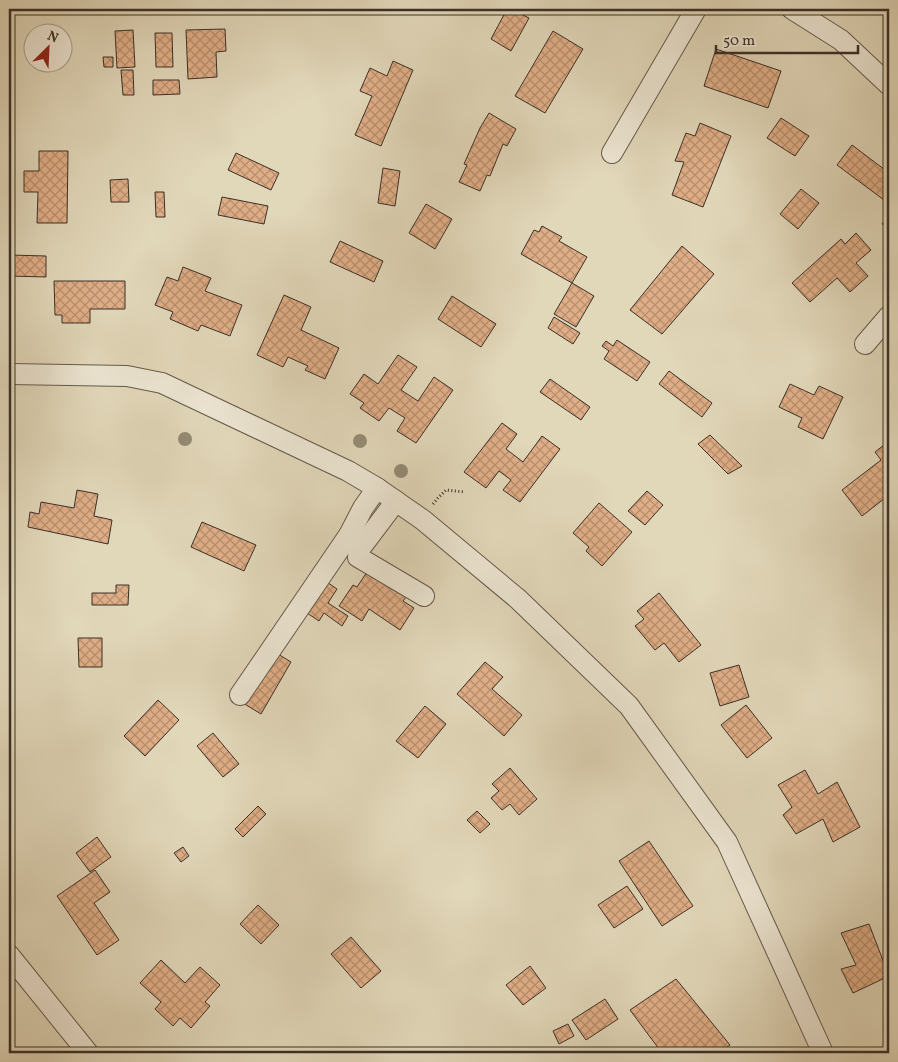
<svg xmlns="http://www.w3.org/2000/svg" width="898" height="1062" font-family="Vollkorn,serif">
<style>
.building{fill:url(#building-cross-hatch);stroke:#3c3028}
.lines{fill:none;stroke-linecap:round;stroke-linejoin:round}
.minor-casing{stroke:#655a4c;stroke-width:22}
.path{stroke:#3c3028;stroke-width:3;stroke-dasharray:1 2.5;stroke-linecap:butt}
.minor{stroke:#ece5d2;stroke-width:20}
.tree{fill:#948b74}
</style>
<defs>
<pattern id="building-cross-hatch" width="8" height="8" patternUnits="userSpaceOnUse" patternTransform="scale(1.25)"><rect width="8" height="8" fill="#e0ae86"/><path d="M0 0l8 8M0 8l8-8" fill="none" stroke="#b78e6e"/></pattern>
</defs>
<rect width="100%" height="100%" fill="#e1d7b9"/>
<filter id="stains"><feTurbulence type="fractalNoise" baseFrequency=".004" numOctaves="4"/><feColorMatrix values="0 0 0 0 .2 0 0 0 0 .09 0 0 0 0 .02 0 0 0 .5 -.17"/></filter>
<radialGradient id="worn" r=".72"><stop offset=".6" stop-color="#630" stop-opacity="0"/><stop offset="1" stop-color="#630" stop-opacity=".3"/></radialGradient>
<!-- building -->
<g class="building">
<rect x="41" y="9" width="25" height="2"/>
<path d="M507 9H511L529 18 511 51 491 39Z"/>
<path d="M225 29 226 51 216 52 217 77 188 79 186 30Z"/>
<path d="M133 30 135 67 117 68 115 31Z"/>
<path d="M553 31 583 49 545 113 515 96Z"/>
<path d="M155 33H172L173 67H156Z"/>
<path d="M716 49 781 71 768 108 704 86Z"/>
<path d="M103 57H113V67H104Z"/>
<path d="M393 61 413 70 381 146 355 135 372 96 360 91 370 68 387 76Z"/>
<path d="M121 70H133L134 95H123Z"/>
<path d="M153 80H179L180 94 153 95Z"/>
<path d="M489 113 516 129 507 146 503 144 490 176 487 175 480 191 459 182 467 165 464 164 480 128Z"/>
<path d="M781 118 809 136 795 156 767 138Z"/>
<path d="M700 123 731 136 703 207 672 195 684 162 675 161 686 133 695 136Z"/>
<path d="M852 145 889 173V192L884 200 837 165Z"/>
<path d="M39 151H68L67 223H37L38 192H24V171H39Z"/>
<path d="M236 153 279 173 271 190 228 170Z"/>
<path d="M383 168 400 171 395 206 378 203Z"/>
<path d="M128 179 129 202H111L110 180Z"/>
<path d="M801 189 819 203 798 229 780 214Z"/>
<path d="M155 192H164L165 217H156Z"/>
<path d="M222 197 268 206 264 224 218 215Z"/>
<path d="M426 204 452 219 435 249 409 233Z"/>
<path d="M889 214V229L882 224Z"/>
<path d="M542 226 562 237 559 241 587 257 572 283 521 254 534 230 539 232Z"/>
<path d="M856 233 871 250 856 263 868 276 850 292 837 278 810 302 792 283 841 239 845 244Z"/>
<path d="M340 241 383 261 374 282 330 262Z"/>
<path d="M682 246 714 274 662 334 630 310Z"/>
<path d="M9 255 46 256V277L9 276Z"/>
<path d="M183 267 211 278 205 291 242 305 230 336 201 325 198 331 170 319 173 312 155 305 167 277 178 281Z"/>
<path d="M54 281H125V309H90V323H62V315H55Z"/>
<path d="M572 283 594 296 576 327 554 314Z"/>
<path d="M284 295 311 307 301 330 339 348 325 379 305 370 308 366 288 357 283 367 257 355Z"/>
<path d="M452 296 496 324 481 347 438 319Z"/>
<path d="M554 317 580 333 573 344 548 328Z"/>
<path d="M617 340 650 362 637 381 604 359 609 351 602 346 606 341 613 346Z"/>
<path d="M398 355 417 367 401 390 418 401 434 377 453 390 416 443 397 431 405 418 389 408 379 421 360 408 364 403 350 394 364 374 378 384Z"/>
<path d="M669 371 712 403 702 417 659 384Z"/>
<path d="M550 379 590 407 581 420 540 392Z"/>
<path d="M790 384 814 395 819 386 843 397 823 439 798 427 802 418 779 407Z"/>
<path d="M502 423 517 434 506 449 523 462 542 436 560 449 520 502 503 490 511 480 499 471 486 488 464 472Z"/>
<path d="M710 435 742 466 728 474 698 444Z"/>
<path d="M889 441V495L862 516 842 490 881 460 875 452Z"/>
<path d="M77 490 98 494 94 516 112 520 108 544 28 527 30 512 39 514 41 502 74 508Z"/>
<path d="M647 491 663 505 645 525 628 511Z"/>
<path d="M599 503 632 532 602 566 586 551 589 547 573 533Z"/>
<path d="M202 522 256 545 244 571 191 547Z"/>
<path d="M367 572 406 597 403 601 414 608 400 630 369 609 362 621 339 606 353 585 357 587Z"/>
<path d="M321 578 337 589 328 603 348 616 342 626 324 613 319 621 301 609Z"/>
<path d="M116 585H129L128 605H92V593H116Z"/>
<path d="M659 593 701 645 679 662 664 643 655 650 635 626 644 619 637 611Z"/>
<path d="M78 638H102V667H79Z"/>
<path d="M273 651 291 662 261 714 243 703Z"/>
<path d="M485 662 503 677 492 689 522 715 504 736 457 694Z"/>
<path d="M739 665 749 697 720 706 710 673Z"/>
<path d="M158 700 179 720 145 756 124 736Z"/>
<path d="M746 705 772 738 747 758 721 725Z"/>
<path d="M425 706 446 724 418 758 396 741Z"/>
<path d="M213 733 239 764 223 777 197 746Z"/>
<path d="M510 768 537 799 519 815 510 804 502 810 491 798 499 791 492 784Z"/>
<path d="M805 770 818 794 837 782 860 827 833 842 823 819 796 834 783 815 792 807 778 785Z"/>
<path d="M258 806 266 814 243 837 235 829Z"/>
<path d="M477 811 490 824 480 833 467 820Z"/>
<path d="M97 837 111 857 90 872 76 853Z"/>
<path d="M649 841 693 906 662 926 619 861Z"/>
<path d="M183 847 189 856 181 862 174 853Z"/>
<path d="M95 870 110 892 94 903 119 940 97 955 57 896Z"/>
<path d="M627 886 643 909 614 928 598 905Z"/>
<path d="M258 905 279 925 261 944 240 924Z"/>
<path d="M869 924 889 976 853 993 841 969 856 965 841 933Z"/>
<path d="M351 937 381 971 361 988 331 954Z"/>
<path d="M161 960 185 983 200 967 220 985 205 1002 210 1006 191 1028 180 1018 173 1026 155 1009 161 1002 140 983Z"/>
<path d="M530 966 546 988 523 1005 506 985Z"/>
<path d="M676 979 730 1045 718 1053H662L630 1010Z"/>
<path d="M605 999 618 1019 586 1040 572 1020Z"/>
<path d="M568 1024 574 1036 559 1044 553 1031Z"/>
</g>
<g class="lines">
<!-- minor casing -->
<g class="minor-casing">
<g id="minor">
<path d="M792 9 841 40 889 85"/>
<path d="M612 153 696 9"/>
<path d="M865 344 889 316"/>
<path d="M9 374 127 376 162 383 348 471 377 488 423 520 518 599 629 706 727 842 823 1053"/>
<path d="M396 501 359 550 358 557 424 596"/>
<path d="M240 695 349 535 363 508 377 488"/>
<path d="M9 955 88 1053"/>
</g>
</g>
<!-- path -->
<path class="path" d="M433 504 438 498 446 490 464 492"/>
<!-- minor -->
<use href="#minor" class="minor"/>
</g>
<!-- trees -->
<g class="tree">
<circle cx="185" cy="439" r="7"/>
<circle cx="360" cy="441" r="7"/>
<circle cx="401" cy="471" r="7"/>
</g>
<!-- margin -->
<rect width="898" height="1062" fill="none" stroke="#e1d7b9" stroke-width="30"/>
<rect x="10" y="10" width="878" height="1042" fill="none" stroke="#3c3028" stroke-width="2.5"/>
<rect x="15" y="15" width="868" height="1032" fill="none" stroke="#3c3028"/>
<!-- north arrow -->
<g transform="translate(48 48) rotate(24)"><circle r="24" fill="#ece5d2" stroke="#a69d8e"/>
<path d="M0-4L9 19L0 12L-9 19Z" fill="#8f2418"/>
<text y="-8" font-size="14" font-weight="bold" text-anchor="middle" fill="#3c3028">N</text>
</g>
<!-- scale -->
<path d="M716 45v8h142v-8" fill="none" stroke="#3c3028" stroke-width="2.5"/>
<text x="723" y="45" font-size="15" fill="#3c3028" stroke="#ece5d2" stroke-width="4" paint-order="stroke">50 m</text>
<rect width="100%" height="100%" filter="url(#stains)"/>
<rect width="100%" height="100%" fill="url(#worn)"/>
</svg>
